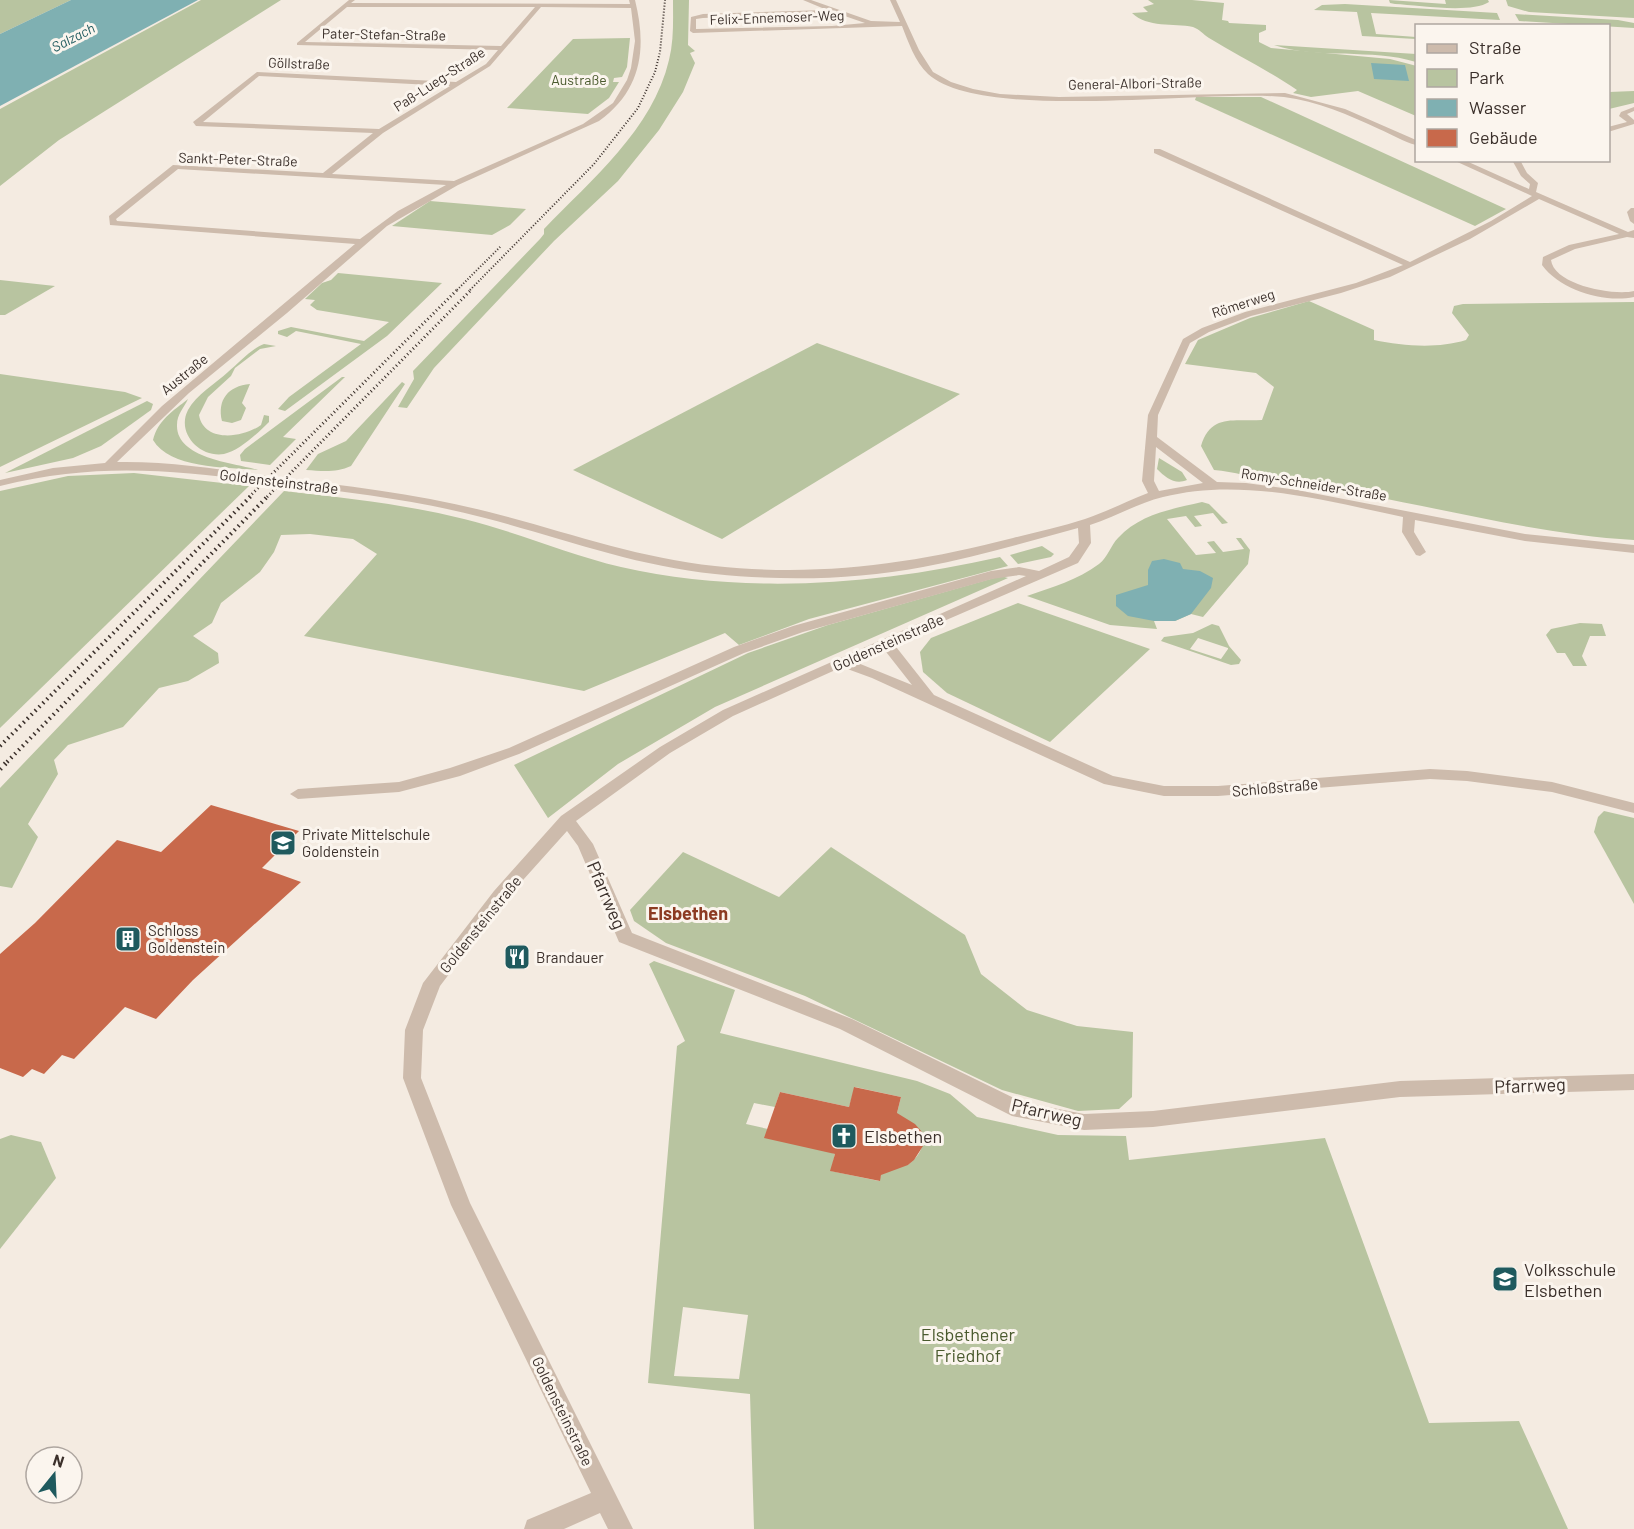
<svg xmlns="http://www.w3.org/2000/svg" width="1634" height="1529" font-family="Barlow,sans-serif">
<style>
.green{fill:#b8c4a0;fill-rule:evenodd}
.water{fill:#7fb0b2}
.building{fill:#c8694b}
.lines{fill:none;stroke-linecap:round;stroke-linejoin:round}
.minor{fill:#cdbbac;fill-rule:evenodd}
.rail-far3{stroke:#3b302b;stroke-width:2;stroke-dasharray:1 2;stroke-linecap:butt}
.rail-far2{stroke:#3b302b;stroke-width:3;stroke-dasharray:1 3;stroke-linecap:butt}
.rail-far1{stroke:#3b302b;stroke-width:4;stroke-dasharray:1.5 4;stroke-linecap:butt}
.rail{stroke:#3b302b;stroke-width:5;stroke-dasharray:1.5 5;stroke-linecap:butt}
.labels{text-anchor:middle;dominant-baseline:central;stroke-width:6;stroke-linejoin:round;paint-order:stroke}
.far-street-label{font-size:14px;fill:#3b302b;stroke:#fbf5ee}
.far-water-label{font-size:14px;font-style:italic;fill:#1f5a5e;stroke:#fbf5ee}
.far-park-label{font-size:14px;fill:#4a5a2e;stroke:#fbf5ee}
.street-label{font-size:15px;fill:#3b302b;stroke:#fbf5ee}
.poi-label{font-size:15px;fill:#3b302b;stroke:#fbf5ee;text-anchor:start}
.near-street-label{font-size:18px;fill:#3b302b;stroke:#fbf5ee}
.quarter-label{font-size:18px;font-weight:bold;fill:#8c3b22;stroke:#fbf5ee}
.near-poi-label{font-size:18px;fill:#3b302b;stroke:#fbf5ee;text-anchor:start}
.near-park-label{font-size:18px;fill:#4a5a2e;stroke:#fbf5ee}
</style>
<rect width="100%" height="100%" fill="#f4ebe1"/>
<!-- green -->
<g class="green">
<path d="M0 0H71L0 34Z"/>
<path d="M201 0H281L59 140 0 186V109Z"/>
<path d="M673 0H689L688 45 695 51 690 53 695 63 683 92 659 130 618 181 554 241 434 368 407 408 398 407 414 379 413 371 540 239 544 234V229C591 180 653 129 669 60 674 40 673 20 673 0Z"/>
<path d="M1148 0H1192L1224 3 1222 20 1228 21 1229 23 1266 25V30L1259 33V42L1271 48 1390 59 1413 65 1416 66V116L1358 91 1311 97 1293 93 1297 90C1268 70 1238 56 1209 38 1203 34 1199 29 1193 27 1174 23 1147 28 1132 13L1148 12 1143 7 1154 4Z"/>
<path d="M1389 0 1446 4 1445 0H1488L1489 2C1471 14 1417 5 1395 4L1390 3Z"/>
<path d="M1506 0H1634V18L1529 12 1508 6Z"/>
<path d="M1345 4 1497 13 1500 20 1371 13 1376 34 1416 37V39L1362 36 1357 12 1314 10 1322 5Z"/>
<path d="M1515 14 1618 20 1634 23V28L1519 21Z"/>
<path d="M630 38 627 67 622 77 614 78 613 82H619L609 98 588 114 507 108 573 39Z"/>
<path d="M1274 45 1416 54V62C1371 48 1319 60 1274 45Z"/>
<path d="M1634 91V103L1609 109V92Z"/>
<path d="M1196 97H1261L1506 209 1475 226 1195 100Z"/>
<path d="M430 201 526 209 510 225 492 235 392 226Z"/>
<path d="M338 273 442 283 387 336 285 411 278 409 289 397 361 344 296 331 287 337 278 334V331L291 327 364 341 389 322 317 310 310 305 315 300 305 299 322 283 331 280Z"/>
<path d="M0 280 55 286 5 315H0Z"/>
<path d="M1309 301 1374 330V340C1403 346 1437 349 1466 340L1469 335 1452 313 1454 306 1463 304 1634 302V540C1516 533 1403 496 1286 483 1262 481 1239 472 1214 470L1201 446C1211 413 1234 422 1262 420L1274 387 1256 373 1185 364 1198 340 1250 318Z"/>
<path d="M817 343 960 394 722 539 573 470Z"/>
<path d="M264 344 276 346 260 349 235 368 231 376 208 397 199 415C204 443 243 438 261 425L264 415 269 416V422C258 433 239 451 224 454 200 458 176 433 188 410 196 395 216 383 228 372 238 364 252 348 264 344Z"/>
<path d="M0 374 125 392 142 398 0 467Z"/>
<path d="M342 377H345L283 437 296 439 270 465 241 461 240 455 245 449Z"/>
<path d="M402 382 405 384 351 466C336 473 322 471 306 470L318 454 346 441Z"/>
<path d="M250 384 242 403 246 408 241 420 232 423 222 421C217 400 228 386 250 384Z"/>
<path d="M188 399C184 408 177 414 177 425 176 459 235 463 258 470 227 467 170 469 153 440 158 420 173 411 188 399Z"/>
<path d="M147 401 153 404 151 410 101 446 73 458 5 473Z"/>
<path d="M1159 458 1182 472 1187 480C1175 485 1166 478 1157 469Z"/>
<path d="M134 473 249 486 0 728V491L68 476Z"/>
<path d="M284 491C344 498 405 504 464 519 517 532 567 554 621 567 745 595 877 585 1000 557L1008 566 809 619 739 645 725 633 584 691 304 636 377 554 353 539 310 534 281 535 274 552 260 572 221 603 212 623 193 636 218 653 219 663 188 681 159 688 123 727 68 745 54 760 58 774 28 824 38 837 12 888 0 886V788Z"/>
<path d="M1202 502 1209 504 1228 523 1222 524 1213 513 1194 516 1202 526 1195 527 1186 516 1167 519 1196 555 1216 553 1207 542 1214 541 1223 552 1244 549 1236 538H1241L1250 550 1248 564 1203 617 1191 614 1175 621H1154L1157 629 1110 625 1027 596C1052 587 1078 580 1099 564 1108 557 1111 545 1118 538 1140 514 1172 509 1202 502Z"/>
<path d="M1042 546 1054 554 1051 557 1018 564 1010 555Z"/>
<path d="M1001 576 1008 578 715 707 618 764 548 818 514 765 748 653 828 625Z"/>
<path d="M1018 603 1150 649 1050 742 947 693 923 672 920 652 931 638Z"/>
<path d="M1580 623 1602 624 1606 636H1590L1582 656 1587 666H1573L1565 653H1557L1546 635 1551 629Z"/>
<path d="M1212 624 1219 626 1229 646 1241 660 1239 664 1231 665 1161 641 1164 637 1193 633ZM1198 638 1228 648V649L1221 659 1190 649Z"/>
<path d="M1604 811 1634 818V904L1594 832 1598 817Z"/>
<path d="M831 847 965 935 981 974 1027 1010 1077 1026 1133 1032 1132 1097 1119 1109 1078 1111 1002 1090 805 996 666 943 634 921 630 910 683 852 779 897Z"/>
<path d="M654 961 735 990 720 1033 917 1081 950 1094 977 1117 1058 1135 1126 1136 1129 1160 1325 1138 1429 1423 1519 1421 1568 1529H754L750 1394 648 1383 677 1046 685 1041 649 964ZM855 1087 901 1097 896 1117C926 1123 932 1146 908 1165L884 1164 879 1181 831 1171 835 1154 768 1129 746 1124 754 1103 775 1107 780 1092 849 1107ZM683 1307 748 1315 739 1379 674 1376Z"/>
<path d="M11 1135 41 1142 56 1178 0 1249V1139Z"/>
</g>
<!-- water -->
<g class="water">
<path d="M71 0H198L0 106V34Z"/>
<path d="M1371 63 1405 65 1409 81 1374 79Z"/>
<path d="M1164 559 1180 563 1183 569 1200 571 1213 578 1211 588 1191 614 1175 621H1154L1128 616 1116 606V595L1148 585V570L1152 561Z"/>
</g>
<!-- building -->
<g class="building">
<path d="M211 805 299 831 262 868 301 882 193 980 156 1019 125 1007 74 1059 62 1055 44 1074 32 1069 23 1077 0 1068V954L35 923 117 840 161 852Z"/>
<path d="M854 1087 901 1097 897 1113 915 1124 922 1132 923 1146 914 1160 908 1165 881 1175 880 1181 830 1171 835 1154 764 1138 780 1092 849 1107Z"/>
</g>
<g class="lines">
<!-- minor -->
<g class="minor">
<path d="M349 0H355L351 3 630 4 629 0H635C647 48 642 90 599 121L458 185 387 226 287 313 189 393 117 462C171 461 223 470 275 477 347 486 419 494 489 512 564 531 637 558 715 566 820 577 912 564 1013 538 1037 532 1061 527 1085 519 1106 512 1127 501 1148 493L1142 481 1148 415 1183 339 1202 328 1245 312 1356 283 1403 265 1154 153V149H1160L1410 262 1491 221 1532 196 1453 160H1464L1529 189 1530 184 1521 176 1512 160H1520L1527 173 1538 183 1536 192 1628 232 1634 230V238L1627 237 1575 249 1551 260C1554 285 1614 296 1634 291V297C1604 303 1561 291 1542 265L1543 257 1569 245 1619 234 1539 199 1470 239 1390 277 1341 293 1251 316 1209 332 1190 343 1158 415 1157 437 1217 482 1246 483 1297 490 1525 534 1634 545V553L1525 541 1415 520 1414 532 1426 552 1420 556 1416 555 1402 532 1403 517C1326 501 1241 477 1163 497 1138 503 1115 517 1090 525L1091 543 1078 563 893 643 934 695 1113 776 1164 786H1218L1430 769 1467 771 1552 782 1634 803V813L1552 792 1467 781 1430 779 1218 796H1164L1104 784 872 678 842 667 733 716 670 753 576 821 593 844 632 933 852 1019 1022 1102 1084 1114 1153 1111 1400 1081 1634 1074V1090L1400 1097 1153 1127 1084 1130 1012 1116 840 1029 619 942 578 846 567 831 506 899 440 986 423 1030 421 1078 470 1203 633 1529H608L600 1513 564 1529H524L527 1520 591 1493 451 1205 403 1078 405 1030 423 983 494 891 561 816 660 747 723 710 1026 576 1019 575 992 579 803 632 744 653 519 754 460 776 399 792 298 799 290 794 298 789 399 782 450 768 509 748 734 647 793 626 991 571 1019 567 1039 571 1069 557 1079 543 1078 528C1027 542 975 557 923 567 855 580 783 581 715 574 635 566 561 538 485 518 421 501 355 493 289 485 183 472 107 460 0 486V480L53 468 105 463 162 406 355 244 110 225 109 216 173 165 323 173 373 133 196 126 193 122 257 72 456 82 486 64 498 50 297 45V43ZM347 7H535L501 46 305 42ZM541 7 631 8 635 41 631 68 627 80 613 103 583 124 454 181 332 174 383 133 490 66ZM259 76 450 86 379 129 203 122ZM178 169 446 185 398 211 360 239 117 221 116 219ZM1156 447 1203 483 1159 491 1154 481ZM883 648 912 685 853 661Z"/>
<path d="M803 0H811L871 21 900 22 890 0H896L919 50 933 72 951 82 973 89 1000 94 1059 97 1285 93 1345 109 1416 140V145C1404 142 1391 134 1379 129 1349 115 1317 101 1284 97 1205 89 982 123 928 74 915 62 908 41 902 26L693 33 690 31 691 17 703 14 827 10ZM836 13 865 23 832 26 696 29V19L703 18Z"/>
<path d="M1634 107V111L1627 114 1634 120V124L1608 132V127L1627 122 1619 116 1621 112Z"/>
<path d="M1631 208H1634V224L1630 221 1627 212Z"/>
</g>
<!-- rail-far3 -->
<g class="rail-far3">
<path d="M457 290 501 246"/>
<path d="M470 290 594 164 638 108 655 72 660 52 665 0"/>
</g>
<!-- rail-far2 -->
<g class="rail-far2">
<path d="M249 497 458 289"/>
<path d="M267 497 472 289"/>
</g>
<!-- rail-far1 -->
<g class="rail-far1">
<path d="M0 746 251 496"/>
<path d="M7 762 268 496"/>
</g>
<!-- rail -->
<path class="rail" d="M0 769 9 760"/>
</g>
<!-- icons -->
<defs>
<g id="school-square" transform="scale(1.35)"><rect x="-9" y="-9" width="18" height="18" rx="4" fill="#1f5a5e" stroke="#fbf5ee"/><path d="M0-5L7-2L0 1L-7-2ZM-4 1L0 2.5L4 1V4Q0 6-4 4Z" fill="#fff"/></g>
<g id="building-square" transform="scale(1.35)"><rect x="-9" y="-9" width="18" height="18" rx="4" fill="#1f5a5e" stroke="#fbf5ee"/><path d="M-4-6H4V6H1V3H-1V6H-4ZM-2.5-4.3h1.7v1.8h-1.7ZM.8-4.3h1.7v1.8H.8ZM-2.5-1h1.7V.8h-1.7ZM.8-1h1.7V.8H.8Z" fill="#fff"/></g>
<g id="restaurant-square" transform="scale(1.35)"><rect x="-9" y="-9" width="18" height="18" rx="4" fill="#1f5a5e" stroke="#fbf5ee"/><path d="M-5-6h1v4h1v-4h1v4h1v-4h1v5L-1.5 .5V6h-2V.5L-5-1ZM5-6V6H3V1.5H1.5Q1.5-4 5-6Z" fill="#fff"/></g>
<g id="church-square" transform="scale(1.35)"><rect x="-9" y="-9" width="18" height="18" rx="4" fill="#1f5a5e" stroke="#fbf5ee"/><path d="M-1.2-6h2.4v3.5h3.3v2.4h-3.3V6h-2.4V-.1h-3.3v-2.4h3.3Z" fill="#fff"/></g>
</defs>
<g fill-rule="evenodd">
<use href="#school-square" x="283" y="843"/>
<use href="#building-square" x="128" y="939"/>
<use href="#restaurant-square" x="517" y="957"/>
<use href="#church-square" x="844" y="1136"/>
<use href="#school-square" x="1505" y="1279"/>
</g>
<g class="labels">
<!-- far-street labels -->
<g class="far-street-label">
<text transform="translate(777 17) rotate(-2)">Felix-Ennemoser-Weg</text>
<text transform="translate(384 34) rotate(1)">Pater-Stefan-Straße</text>
<text transform="translate(299 63) rotate(2)">Göllstraße</text>
<text transform="translate(439 79) rotate(-33)">Paß-Lueg-Straße</text>
<text transform="translate(1135 83) rotate(-1)">General-Albori-Straße</text>
<text transform="translate(238 159) rotate(2)">Sankt-Peter-Straße</text>
<text transform="translate(1243 303) rotate(-18)">Römerweg</text>
<text transform="translate(184 374) rotate(-39)">Austraße</text>
<text transform="translate(1314 484) rotate(9)">Romy-Schneider-Straße</text>
</g>
<!-- far-water labels -->
<g class="far-water-label">
<text transform="translate(73 37) rotate(-27)">Salzach</text>
</g>
<!-- far-park labels -->
<g class="far-park-label">
<text x="579" y="79">Austraße</text>
</g>
<!-- street labels -->
<g class="street-label">
<text transform="translate(279 481) rotate(7)">Goldensteinstraße</text>
<text transform="translate(888 642) rotate(-24)">Goldensteinstraße</text>
<text transform="translate(1275 787) rotate(-5)">Schloßstraße</text>
<text transform="translate(480 924) rotate(-51)">Goldensteinstraße</text>
<text transform="translate(563 1411) rotate(64)">Goldensteinstraße</text>
</g>
<!-- poi labels -->
<g class="poi-label">
<text x="302" y="834">Private Mittelschule<tspan x="302" dy="17">Goldenstein</tspan></text>
<text x="148" y="930">Schloss<tspan x="148" dy="17">Goldenstein</tspan></text>
<text x="536" y="957">Brandauer</text>
</g>
<!-- near-street labels -->
<g class="near-street-label">
<text transform="translate(607 895) rotate(67)">Pfarrweg</text>
<text transform="translate(1530 1085) rotate(-2)">Pfarrweg</text>
<text transform="translate(1047 1112) rotate(13)">Pfarrweg</text>
</g>
<!-- quarter labels -->
<g class="quarter-label">
<text x="688" y="913">Elsbethen</text>
</g>
<!-- near-poi labels -->
<g class="near-poi-label">
<text x="864" y="1136">Elsbethen</text>
<text x="1524" y="1269">Volksschule<tspan x="1524" dy="21">Elsbethen</tspan></text>
</g>
<!-- near-park labels -->
<g class="near-park-label">
<text x="968" y="1334">Elsbethener<tspan x="968" dy="21">Friedhof</tspan></text>
</g>
</g>
<!-- legend -->
<rect x="1415" y="24" width="195" height="138" fill="#fbf5ee" stroke="#aea6a0" stroke-width="1.5"/>
<rect x="1427" y="44" width="30" height="9" fill="#cdbbac" stroke="#aea6a0" stroke-width="1.5"/>
<text x="1469" y="54" font-size="18" fill="#3b302b">Straße</text>
<rect x="1427" y="69" width="30" height="18" fill="#b8c4a0" stroke="#aea6a0" stroke-width="1.5"/>
<text x="1469" y="84" font-size="18" fill="#3b302b">Park</text>
<rect x="1427" y="99" width="30" height="18" fill="#7fb0b2" stroke="#aea6a0" stroke-width="1.5"/>
<text x="1469" y="114" font-size="18" fill="#3b302b">Wasser</text>
<rect x="1427" y="129" width="30" height="18" fill="#c8694b" stroke="#aea6a0" stroke-width="1.5"/>
<text x="1469" y="144" font-size="18" fill="#3b302b">Gebäude</text>
<!-- north arrow -->
<g transform="translate(54 1475) rotate(18)"><circle r="28" fill="#fbf5ee" stroke="#aea6a0" stroke-width="1.5"/>
<path d="M0-4.5L10 22L0 15L-10 22Z" fill="#1f5a5e"/>
<text y="-9" font-size="16" font-weight="bold" text-anchor="middle" fill="#3b302b">N</text>
</g>
</svg>
